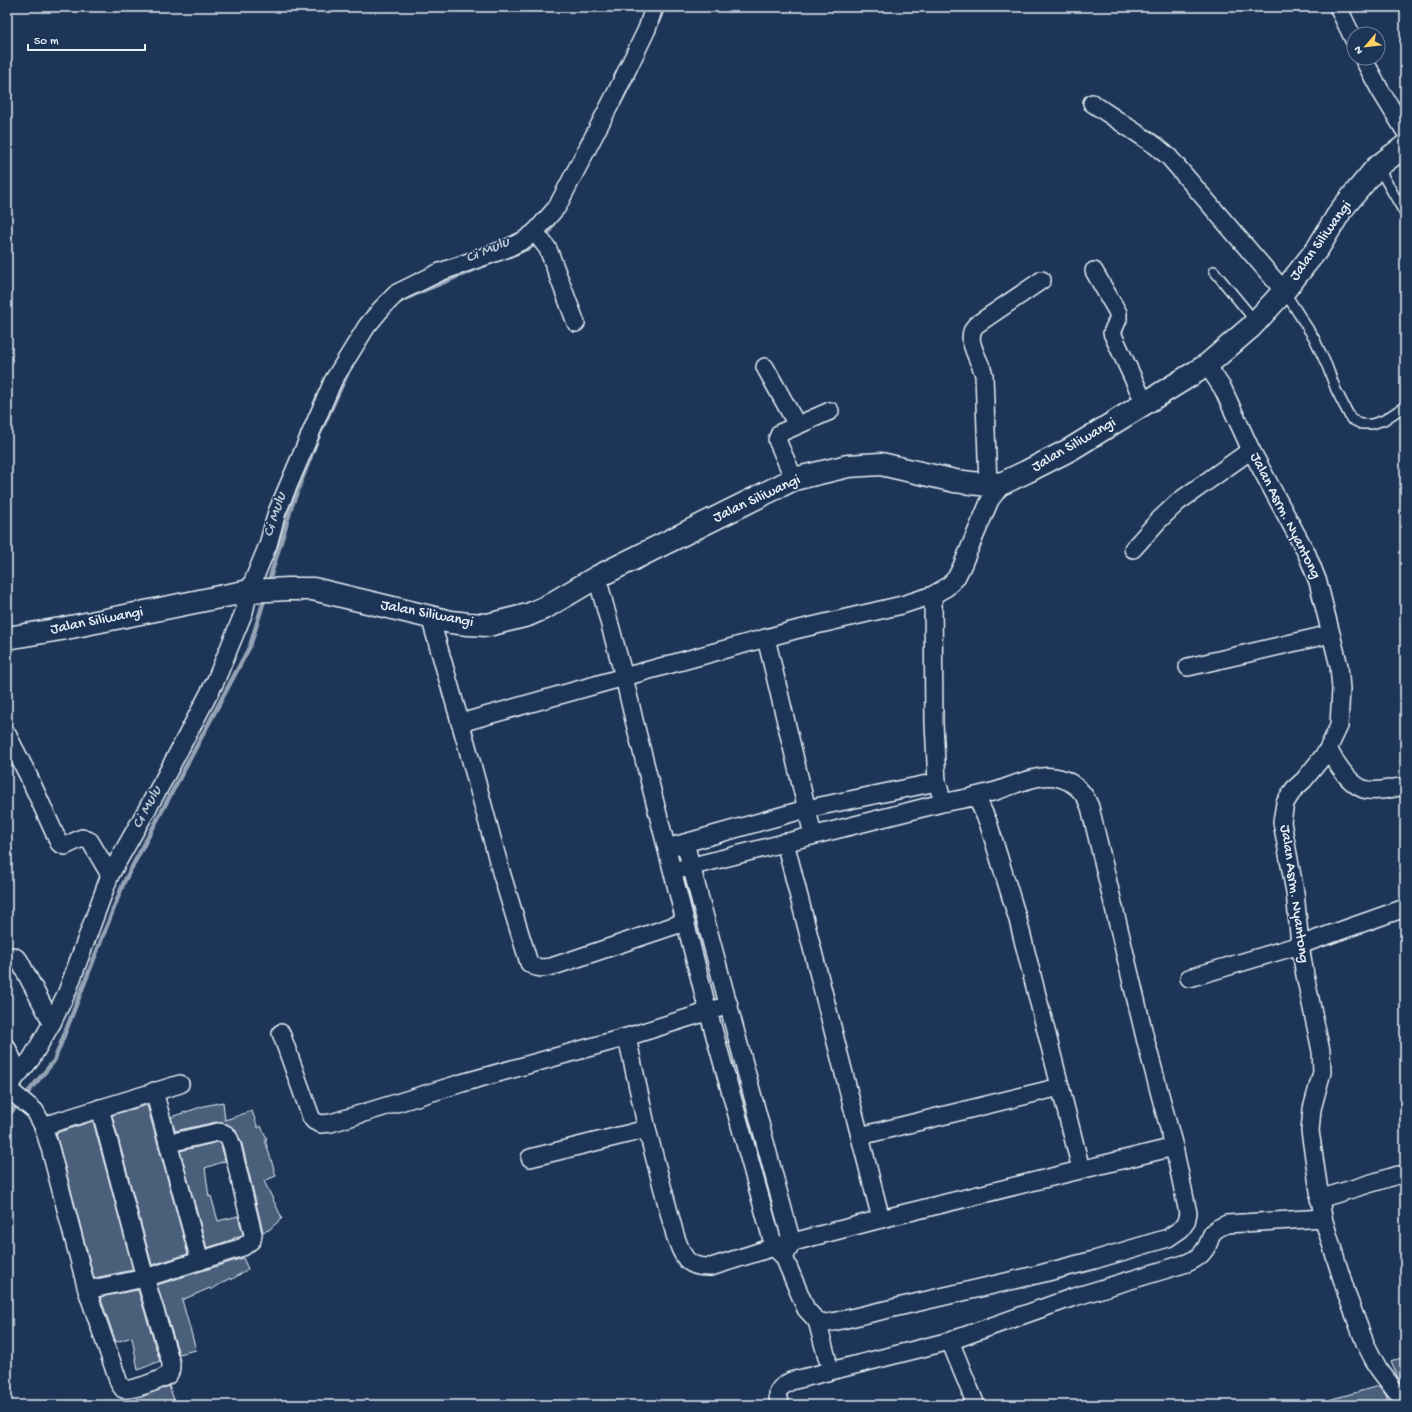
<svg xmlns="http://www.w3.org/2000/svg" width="1412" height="1412" font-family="'Gochi Hand',sans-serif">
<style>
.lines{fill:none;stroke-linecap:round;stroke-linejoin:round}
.stream{stroke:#95a4b5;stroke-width:4.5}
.building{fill:#495e7a;stroke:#e8f1f8}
.lane-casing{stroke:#e8f1f8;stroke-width:12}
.street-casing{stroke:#e8f1f8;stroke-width:20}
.secondary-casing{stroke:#e8f1f8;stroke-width:25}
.lane{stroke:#1d3557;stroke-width:9}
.street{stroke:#1d3557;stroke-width:17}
.secondary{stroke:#1d3557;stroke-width:22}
.labels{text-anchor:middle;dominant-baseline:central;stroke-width:3;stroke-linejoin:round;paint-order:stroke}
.street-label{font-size:15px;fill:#e8f1f8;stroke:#1d3557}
.water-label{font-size:16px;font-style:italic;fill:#b7c4d1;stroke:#1d3557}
</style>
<rect width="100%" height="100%" fill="#1d3557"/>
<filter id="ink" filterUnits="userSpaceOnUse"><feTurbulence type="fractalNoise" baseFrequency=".025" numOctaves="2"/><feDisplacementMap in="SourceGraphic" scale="8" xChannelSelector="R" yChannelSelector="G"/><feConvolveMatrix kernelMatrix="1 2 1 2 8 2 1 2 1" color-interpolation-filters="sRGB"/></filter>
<g filter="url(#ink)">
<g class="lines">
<!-- stream -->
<g class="stream">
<path d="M656 27 664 7"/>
<path d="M619 105 633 78"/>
<path d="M544 237 549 232 555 220"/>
<path d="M515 254 533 246 538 242"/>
<path d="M397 303 420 292 493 262"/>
<path d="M268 584 292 505 319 435 347 374"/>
<path d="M24 1097 54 1061 124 882 250 646 265 597"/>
<path d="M7 1117 19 1103"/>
</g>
</g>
<!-- building -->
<g class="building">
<path d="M223 1102 225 1120 252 1111 258 1128 261 1126 267 1139 265 1140 276 1176 264 1181 282 1218 269 1230 263 1232 242 1144 235 1129 227 1124 216 1122 175 1131 171 1117 204 1106Z"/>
<path d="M147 1105 188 1254 152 1265 112 1115Z"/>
<path d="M93 1121 133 1270 94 1278 56 1133Z"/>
<path d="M218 1142 221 1144 225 1161 205 1168 209 1197 211 1196 218 1221 238 1216 243 1234 240 1237 233 1238 234 1239 207 1248 180 1151Z"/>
<path d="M243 1258 248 1269 231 1280 230 1278 211 1290 210 1288 182 1300 196 1350 179 1354 157 1285Z"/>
<path d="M138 1290 160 1361 138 1370 132 1337 116 1342 100 1297Z"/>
<path d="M1405 1356V1386L1398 1378 1391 1362Z"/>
<path d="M169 1386 176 1405H125L148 1394Z"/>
<path d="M1379 1386 1386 1395 1388 1402 1376 1405H1325V1401Z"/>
</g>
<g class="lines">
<!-- lane casing -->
<g class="lane-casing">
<g id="lane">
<path d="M1378 167 1405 214"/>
<path d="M1214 271 1256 322"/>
<path d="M1284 291 1314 338 1327 366 1336 390 1351 419 1361 424H1372L1384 420 1405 406"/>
</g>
</g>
<!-- street casing -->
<g class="street-casing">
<g id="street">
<path d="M1338 7 1354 40"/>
<path d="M1363 58 1380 90 1405 131"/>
<path d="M1092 103 1156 146 1169 157 1284 291"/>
<path d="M535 232 548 249 576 323"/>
<path d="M1094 271 1118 313V319L1112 333 1145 404"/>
<path d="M1207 365 1223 389 1251 450 1307 554 1318 582 1339 666 1341 689 1339 726 1328 749 1321 759 1304 780 1294 789 1285 803 1282 822 1295 892 1300 945 1305 975 1321 1051 1322 1072 1312 1109 1310 1131 1323 1218 1348 1298 1365 1343 1378 1368 1396 1392 1405 1399"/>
<path d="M765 367 797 425"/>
<path d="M794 479 777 440 780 433 830 411"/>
<path d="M988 485 984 375C980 359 963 339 976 325L1042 280"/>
<path d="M1133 549 1158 521 1178 502 1251 450"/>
<path d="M597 577 624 677 634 720 708 1011 774 1247 784 1257 806 1309 817 1321 827 1323 833 1322 1040 1274 1094 1260 1168 1238 1181 1229 1186 1222 1188 1213 1174 1147 1146 1042 1090 807C1086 796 1081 789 1071 783 1046 768 1021 783 996 791 978 796 960 800 942 803L673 871"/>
<path d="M933 595 934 723 937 782 940 792"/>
<path d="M430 617 467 746 501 872 529 963C536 969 542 968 551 967L685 922"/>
<path d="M766 638 813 835"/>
<path d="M1188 667 1331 634"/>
<path d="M460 723 624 677 795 630 902 605 933 595 947 587 956 578 962 566 990 500 1003 483"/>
<path d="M7 734 28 775 59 843 65 846 82 838 90 841 110 875"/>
<path d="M1328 749C1336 763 1351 788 1368 790 1380 792 1393 788 1405 786"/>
<path d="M976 796 988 822 1018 920 1081 1169"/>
<path d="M785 842 881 1219 1174 1147"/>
<path d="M685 843 792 1243 787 1252"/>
<path d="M674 846 806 809 937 782"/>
<path d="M7 955 15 957 19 960 52 1023"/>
<path d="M1189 978 1300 945 1405 908"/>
<path d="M729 1005 627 1037 647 1129 675 1235C683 1257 686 1268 711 1267L774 1247 881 1219"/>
<path d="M281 1033 311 1117 314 1121 321 1124 331 1123 462 1083 627 1037"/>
<path d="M7 1048 19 1074"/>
<path d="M7 1088 31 1059 52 1023 67 992 110 875 163 781 215 682 244 612 249 591 268 545 277 512 333 381 367 326 382 308 397 293 440 272 506 249 524 240 535 232 557 207 615 95 647 29 654 7"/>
<path d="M7 1088 35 1111 43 1126 180 1084"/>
<path d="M154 1091 200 1261"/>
<path d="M43 1126 50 1148 87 1290 119 1383 123 1389C131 1391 161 1380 168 1375 171 1372 171 1368 171 1363L145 1278 100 1108"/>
<path d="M860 1136 1060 1087"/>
<path d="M530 1158 647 1129"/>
<path d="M1319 1199 1398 1175"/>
<path d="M87 1290 145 1278 243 1247 252 1240 253 1234 232 1146C229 1137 228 1133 218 1132L169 1143"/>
<path d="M817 1321 827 1358"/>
<path d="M950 1341 976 1405"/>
<path d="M780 1405C775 1390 778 1389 791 1381L950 1341 1071 1298 1187 1263C1193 1260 1199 1258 1203 1252 1215 1238 1204 1233 1227 1224L1323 1218"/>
</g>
</g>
<!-- secondary casing -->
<g class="secondary-casing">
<path id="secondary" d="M7 638 61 629 249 591 288 589H313L451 622 468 624 488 625 528 615 546 607 597 577 794 479 848 466 864 465 881 464 955 481 988 485 1003 483 1026 472 1071 449 1207 365 1251 327 1284 291 1318 248 1341 210 1377 167 1405 146"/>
</g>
<!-- lane -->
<use href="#lane" class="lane"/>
<!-- street -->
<use href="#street" class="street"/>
<!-- secondary -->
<use href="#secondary" class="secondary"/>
</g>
</g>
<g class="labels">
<!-- street labels -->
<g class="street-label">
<text transform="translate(1321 241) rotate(-54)">Jalan Siliwangi</text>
<text transform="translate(1074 445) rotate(-30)">Jalan Siliwangi</text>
<text transform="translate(757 499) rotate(-25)">Jalan Siliwangi</text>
<text transform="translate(1285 516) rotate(63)">Jalan Asrm. Nyantong</text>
<text transform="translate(427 614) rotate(11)">Jalan Siliwangi</text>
<text transform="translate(97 621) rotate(-11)">Jalan Siliwangi</text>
<text transform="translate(1294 894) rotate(82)">Jalan Asrm. Nyantong</text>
</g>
<!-- water labels -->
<g class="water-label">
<text transform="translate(488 251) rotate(-23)">Ci Mulu</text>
<text transform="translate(276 515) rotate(-72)">Ci Mulu</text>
<text transform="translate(148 808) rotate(-62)">Ci Mulu</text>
</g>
</g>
<!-- margin -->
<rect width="1412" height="1412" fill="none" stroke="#1d3557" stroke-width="24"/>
<rect x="12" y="12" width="1388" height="1388" fill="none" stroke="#e8f1f8" stroke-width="1.5" filter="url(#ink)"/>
<!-- north arrow -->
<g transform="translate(1366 46) rotate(242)"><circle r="19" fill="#1d3557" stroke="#6e8097"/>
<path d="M0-3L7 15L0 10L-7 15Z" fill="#ffd166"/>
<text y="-6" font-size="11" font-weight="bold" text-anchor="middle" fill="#e8f1f8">N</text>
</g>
<!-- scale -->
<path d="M28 44v6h117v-6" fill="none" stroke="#e8f1f8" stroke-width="2"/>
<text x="34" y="44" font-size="12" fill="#e8f1f8" stroke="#1d3557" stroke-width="3" paint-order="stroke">50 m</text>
</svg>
